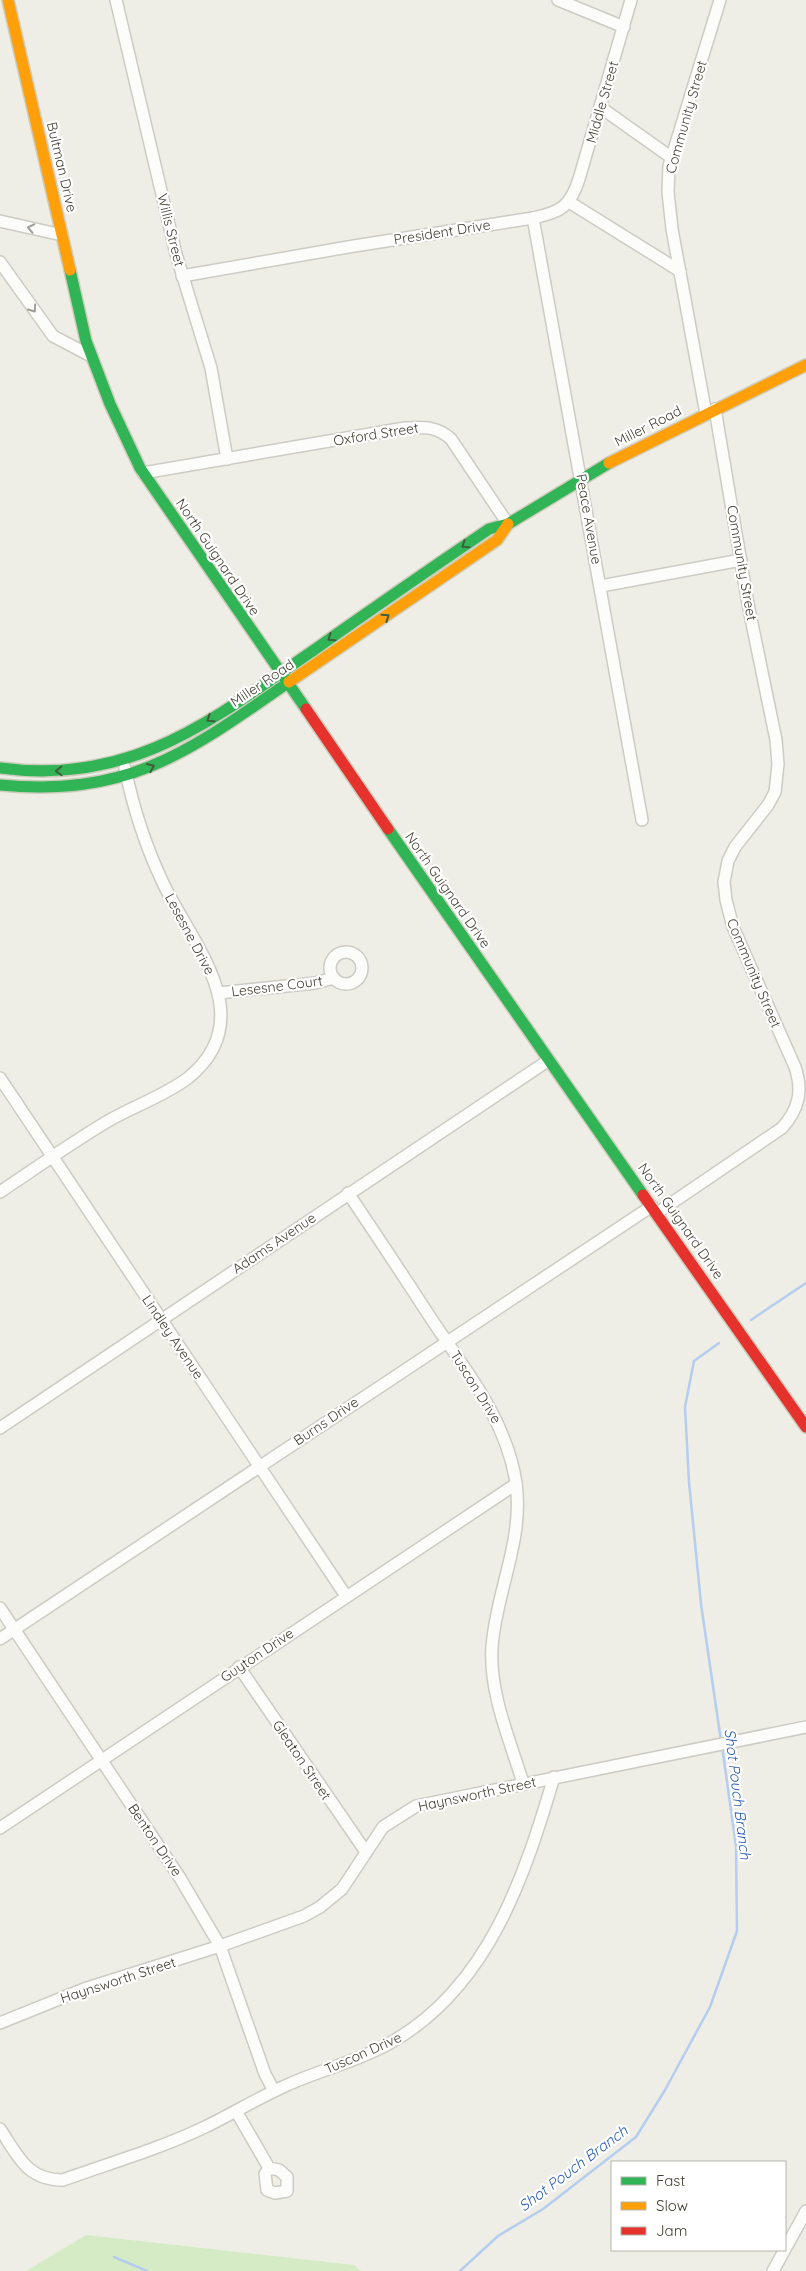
<svg xmlns="http://www.w3.org/2000/svg" width="806" height="2271" font-family="Quicksand,sans-serif">
<style>
.green{fill:#d5ebc6}
.lines{fill:none;stroke-linecap:round;stroke-linejoin:round}
.stream{stroke:#b5cdee;stroke-width:2.5}
.street-casing{stroke:#ccccc4;stroke-width:14}
.fast-casing{stroke:#cecdbd;stroke-width:14}
.slow-casing{stroke:#cecdbd;stroke-width:14}
.jam-casing{stroke:#cecdbd;stroke-width:14}
.street{stroke:#fcfcfb;stroke-width:11}
.fast{stroke:#30b455;stroke-width:11}
.slow{stroke:#ff9f0a;stroke-width:11}
.jam{stroke:#e5322d;stroke-width:11}
.oneway{stroke:#a09e97}
.oneway2{stroke:#3f5e3c}
.labels{text-anchor:middle;dominant-baseline:central;stroke-width:4.5;stroke-linejoin:round;paint-order:stroke}
.street-label{font-size:14px;fill:#444133;stroke:#fff}
.water-label{font-size:15px;font-style:italic;fill:#2a5eb2;stroke:#fff}
</style>
<rect width="100%" height="100%" fill="#eeeee6"/>
<!-- green -->
<path class="green" d="M86 2235 354 2265 361 2271H26Z"/>
<g class="lines">
<!-- stream -->
<g class="stream">
<path d="M751 1320 806 1283"/>
<path d="M719 1343 694 1361 685 1407 689 1482 701 1604 721 1741"/>
<path d="M114 2257 147 2271"/>
<path d="M460 2271 498 2236 543 2209 636 2137 665 2090 710 2007 737 1931 736 1846 722 1746"/>
</g>
<!-- street casing -->
<g class="street-casing">
<g id="street">
<path d="M116 0 176 254 211 368 227 459"/>
<path d="M558 0 624 27"/>
<path d="M600 107 672 158"/>
<path d="M569 202 680 271"/>
<path d="M533 218 642 820"/>
<path d="M0 221 62 235"/>
<path d="M0 262 53 336 91 356"/>
<path d="M182 276 354 246 533 218C561 212 570 207 579 179L631 0"/>
<path d="M706 414 672 229 668 192 669 166 720 0"/>
<path d="M143 473 405 428C424 427 437 426 451 439L508 524"/>
<path d="M601 586 741 560"/>
<circle cx="346" cy="968" r="16"/>
<path d="M219 993 315 983 334 978"/>
<path d="M0 1078 346 1596"/>
<path d="M0 1192C36 1168 71 1143 108 1121 134 1106 164 1096 188 1078 262 1018 192 944 163 883 146 847 133 807 125 768"/>
<path d="M348 1193C377 1236 406 1280 434 1323 468 1373 507 1422 516 1483 524 1541 496 1591 492 1647 489 1693 510 1740 523 1783"/>
<path d="M657 1213 782 1128C799 1109 803 1091 795 1067L733 927 726 900 724 882 728 861 735 847 768 805 775 792 778 764 776 740 748 604 715 409"/>
<path d="M0 1428 549 1060"/>
<path d="M0 1608 180 1878 220 1946 265 2074 274 2091"/>
<path d="M0 1639 652 1206"/>
<path d="M239 1667 366 1852"/>
<path d="M0 1828 516 1484"/>
<path d="M0 2023 84 1989 220 1946 304 1916 320 1907 342 1889 383 1827 416 1806 806 1727"/>
<path d="M236 2111 269 2168 279 2170 287 2177V2191L275 2193 267 2190 265 2174 269 2168"/>
<path d="M0 2129C18 2156 27 2180 63 2180 110 2163 159 2149 205 2127 232 2114 258 2098 285 2086 319 2070 357 2062 390 2043 488 1988 524 1878 554 1777"/>
<path d="M773 2271 806 2211"/>
</g>
</g>
<!-- fast casing -->
<g class="fast-casing">
<g id="fast">
<path d="M70 270 86 341 110 404 140 468 306 709"/>
<path d="M0 768C132 786 212 720 314 650 372 609 430 569 489 529L508 524 609 463"/>
<path d="M0 785C130 797 188 752 289 682"/>
<path d="M388 829 643 1195"/>
</g>
</g>
<!-- slow casing -->
<g class="slow-casing">
<g id="slow">
<path d="M8 0 70 270"/>
<path d="M609 463 806 365"/>
<path d="M289 682 497 540 508 524"/>
</g>
</g>
<!-- jam casing -->
<g class="jam-casing">
<g id="jam">
<path d="M306 709 388 829"/>
<path d="M643 1195 806 1427"/>
</g>
</g>
<!-- street -->
<use href="#street" class="street"/>
<!-- fast -->
<use href="#fast" class="fast"/>
<!-- slow -->
<use href="#slow" class="slow"/>
<!-- jam -->
<use href="#jam" class="jam"/>
</g>
<!-- one-way arrows -->
<defs><path id="oneway-chevron" d="M-2-3.5L2.5 0L-2 3.5" fill="none" stroke-width="1.6" stroke-linecap="round" stroke-linejoin="round" transform="scale(1.25)"/></defs>
<g class="oneway">
<use href="#oneway-chevron" transform="translate(31 228) rotate(-168)"/>
<use href="#oneway-chevron" transform="translate(33 309) rotate(55)"/>
</g>
<g class="oneway2">
<use href="#oneway-chevron" transform="translate(465 545) rotate(146)"/>
<use href="#oneway-chevron" transform="translate(386 617) rotate(-35)"/>
<use href="#oneway-chevron" transform="translate(331 638) rotate(145)"/>
<use href="#oneway-chevron" transform="translate(210 719) rotate(146)"/>
<use href="#oneway-chevron" transform="translate(151 767) rotate(-23)"/>
<use href="#oneway-chevron" transform="translate(59 771) rotate(178)"/>
</g>
<g class="labels">
<!-- street labels -->
<g class="street-label">
<text transform="translate(602 102) rotate(-74)">Middle Street</text>
<text transform="translate(686 117) rotate(-74)">Community Street</text>
<text transform="translate(62 167) rotate(77)">Bultman Drive</text>
<text transform="translate(171 230) rotate(76)">Willis Street</text>
<text transform="translate(442 232) rotate(-9)">President Drive</text>
<text transform="translate(648 426) rotate(-27)">Miller Road</text>
<text transform="translate(376 434) rotate(-9)">Oxford Street</text>
<text transform="translate(589 519) rotate(80)">Peace Avenue</text>
<text transform="translate(218 557) rotate(56)">North Guignard Drive</text>
<text transform="translate(742 563) rotate(80)">Community Street</text>
<text transform="translate(262 683) rotate(-34)">Miller Road</text>
<text transform="translate(448 890) rotate(55)">North Guignard Drive</text>
<text transform="translate(190 934) rotate(62)">Lesesne Drive</text>
<text transform="translate(754 973) rotate(67)">Community Street</text>
<text transform="translate(277 986) rotate(-7)">Lesesne Court</text>
<text transform="translate(681 1221) rotate(55)">North Guignard Drive</text>
<text transform="translate(274 1243) rotate(-34)">Adams Avenue</text>
<text transform="translate(173 1337) rotate(56)">Lindley Avenue</text>
<text transform="translate(476 1387) rotate(58)">Tuscon Drive</text>
<text transform="translate(326 1421) rotate(-34)">Burns Drive</text>
<text transform="translate(257 1655) rotate(-34)">Guyton Drive</text>
<text transform="translate(302 1760) rotate(56)">Gleaton Street</text>
<text transform="translate(477 1794) rotate(-12)">Haynsworth Street</text>
<text transform="translate(155 1840) rotate(56)">Benton Drive</text>
<text transform="translate(118 1980) rotate(-18)">Haynsworth Street</text>
<text transform="translate(363 2053) rotate(-24)">Tuscon Drive</text>
</g>
<!-- water labels -->
<g class="water-label">
<text transform="translate(738 1794) rotate(83)">Shot Pouch Branch</text>
<text transform="translate(573 2168) rotate(-37)">Shot Pouch Branch</text>
</g>
</g>
<!-- legend -->
<rect x="611" y="2161" width="175" height="90" fill="#ffffff" stroke="#b4b3ad"/>
<rect x="621" y="2177" width="25" height="8" fill="#30b455" stroke="#b4b3ad"/>
<text x="656" y="2186" font-size="15" fill="#444133">Fast</text>
<rect x="621" y="2202" width="25" height="8" fill="#ff9f0a" stroke="#b4b3ad"/>
<text x="656" y="2211" font-size="15" fill="#444133">Slow</text>
<rect x="621" y="2227" width="25" height="8" fill="#e5322d" stroke="#b4b3ad"/>
<text x="656" y="2236" font-size="15" fill="#444133">Jam</text>
</svg>
